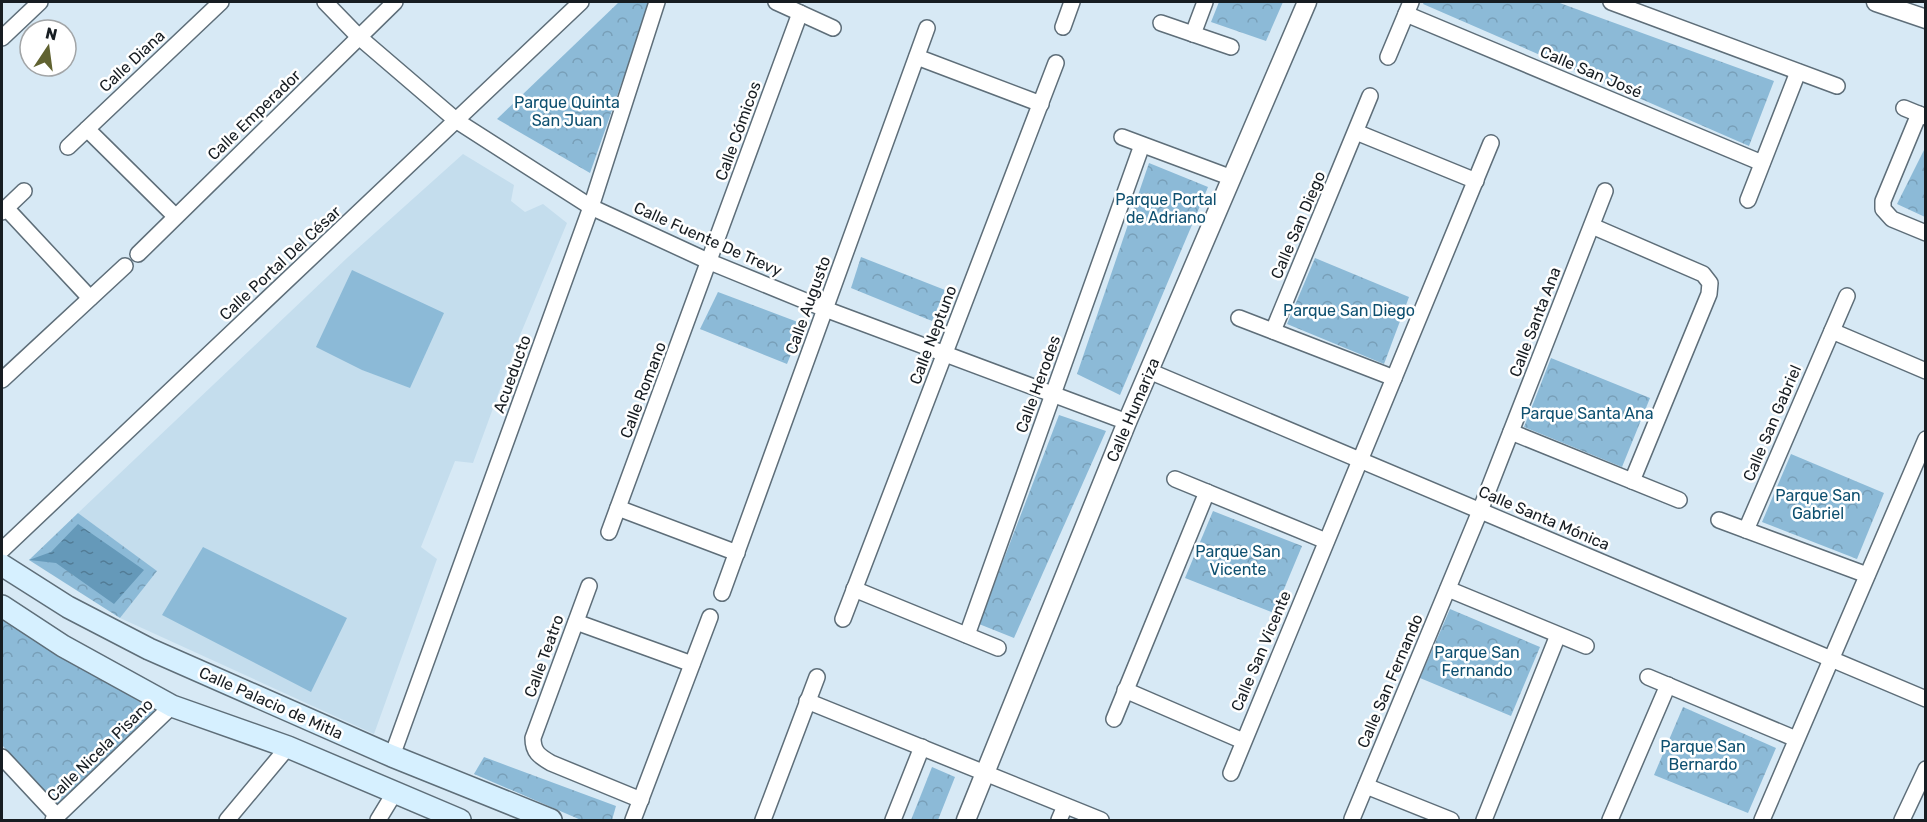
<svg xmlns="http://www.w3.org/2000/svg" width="1927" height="822" font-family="Rubik,sans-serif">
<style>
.built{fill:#c4dded}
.park{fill:url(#park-crowns)}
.garden{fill:#8cbad7}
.water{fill:url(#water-ripples)}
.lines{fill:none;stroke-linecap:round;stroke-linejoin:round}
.minor-casing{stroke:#5e6e79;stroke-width:18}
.tertiary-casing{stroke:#5e6e79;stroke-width:21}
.secondary-casing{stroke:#5e6e79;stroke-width:24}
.minor{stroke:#fff;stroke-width:15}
.tertiary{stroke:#fff;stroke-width:18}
.secondary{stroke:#d6f0ff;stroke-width:21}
.labels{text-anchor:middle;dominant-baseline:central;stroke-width:5;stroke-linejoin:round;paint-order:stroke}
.street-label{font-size:16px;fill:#171d22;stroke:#fff}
.park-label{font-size:16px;fill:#0e5070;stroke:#fff}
</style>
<defs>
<pattern id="park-crowns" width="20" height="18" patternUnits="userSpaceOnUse" patternTransform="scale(1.5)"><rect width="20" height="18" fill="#8cbad7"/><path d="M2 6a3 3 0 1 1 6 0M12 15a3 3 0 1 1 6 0" fill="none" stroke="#789fb8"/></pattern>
<pattern id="water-ripples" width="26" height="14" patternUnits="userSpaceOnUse" patternTransform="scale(1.5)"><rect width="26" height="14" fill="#6599b9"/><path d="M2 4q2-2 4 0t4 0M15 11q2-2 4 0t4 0" fill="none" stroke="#527c96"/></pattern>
</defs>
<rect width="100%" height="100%" fill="#d7e9f5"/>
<!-- built -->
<path class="built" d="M463 154 514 185 511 201 525 212 543 204 567 223 518 340 473 463 455 461 421 547 437 559 374 734 120 618 156 571 78 513 347 258Z"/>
<!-- park -->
<g class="park">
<path d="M619 2H650L590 173 497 119Z"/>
<path d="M1219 2H1283L1266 41 1211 22Z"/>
<path d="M1424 2H1557L1774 81 1749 146 1423 4Z"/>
<path d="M1925 148V217L1897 204Z"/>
<path d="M1149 163 1208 187 1120 395 1077 374Z"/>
<path d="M861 257 945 290 932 321 851 288Z"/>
<path d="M1315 258 1409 297 1384 364 1287 324Z"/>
<path d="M718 292 803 324 787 364 700 329Z"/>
<path d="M1551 358 1650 398 1622 467 1524 427Z"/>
<path d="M1059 415 1106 431 1014 638 979 624Z"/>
<path d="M1791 454 1884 493 1857 559 1762 522Z"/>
<path d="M1213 511 1302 546 1274 613 1185 578Z"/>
<path d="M78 513 157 571 120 618 29 560Z"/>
<path d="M1450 609 1540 647 1511 716 1420 678Z"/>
<path d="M2 615 156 712 57 806 2 745Z"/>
<path d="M1683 707 1776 748 1748 813 1654 775Z"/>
<path d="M484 757 616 806 612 820H581L474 774Z"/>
<path d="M932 767 955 777 938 820H911Z"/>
</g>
<!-- garden -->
<g class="garden">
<path d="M352 270 444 313 410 388 362 370 316 347Z"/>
<path d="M203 547 347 618 311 692 162 615Z"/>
</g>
<!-- water -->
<path class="water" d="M78 524 144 570 114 604 56 563 29 560 51 552Z"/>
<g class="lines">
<!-- minor casing -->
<g class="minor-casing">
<g id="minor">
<path d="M325 2 359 37 457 121 591 207 710 262 825 309 1127 422"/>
<path d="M776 2 833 28"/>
<path d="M1611 2 1837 86"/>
<path d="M1406 14 1762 163"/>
<path d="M1161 23 1231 47"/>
<path d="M1063 27 1072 2"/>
<path d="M1193 34 1205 2"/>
<path d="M2 38 40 2"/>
<path d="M917 57 1041 104"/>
<path d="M1388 57 1411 2"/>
<path d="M1904 108 1926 117"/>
<path d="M1919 114 1883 201V209L1892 219 1926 233"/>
<path d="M87 129 175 216"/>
<path d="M1356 132 1476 181"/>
<path d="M1122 137 1232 178"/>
<path d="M68 147 221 2"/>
<path d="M1748 200 1798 72"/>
<path d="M6 208 90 298"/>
<path d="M2 212 24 191"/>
<path d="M1592 226 1703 274 1710 283 1709 294 1632 481"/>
<path d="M138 254 395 2"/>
<path d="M1239 318 1394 378"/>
<path d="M1273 331 1370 96"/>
<path d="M1832 331 1926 371"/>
<path d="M1149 371 1926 699"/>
<path d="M2 380 125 266"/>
<path d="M1511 432 1679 500"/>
<path d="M1175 479 1326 541"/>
<path d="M618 508 737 553"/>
<path d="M1719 520 1867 575"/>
<path d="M1746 530 1847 296"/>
<path d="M609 532 800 13"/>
<path d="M2 550 581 2"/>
<path d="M589 586 533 738C533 752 539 756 551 763L641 800"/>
<path d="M854 589 998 648"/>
<path d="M1448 589 1586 646"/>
<path d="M722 593 927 28"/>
<path d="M843 619 1056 63"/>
<path d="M576 622 692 664"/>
<path d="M967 635 1142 145"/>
<path d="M1648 677 1796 739"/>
<path d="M1125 690 1243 741"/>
<path d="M807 701 1101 820"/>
<path d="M1114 719 1207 492"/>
<path d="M392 756 591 207 657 2"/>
<path d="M2 757 57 816"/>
<path d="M1231 773 1491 143"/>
<path d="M1366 786 1451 820"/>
<path d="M1352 819 1480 511 1605 191"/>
<path d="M53 820 172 706"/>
<path d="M227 820 288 747"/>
<path d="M378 820 395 792"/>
<path d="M633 820 710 617"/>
<path d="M763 820 817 677"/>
<path d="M893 820 922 747"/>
<path d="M1059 820 1065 806"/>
<path d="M1484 820 1558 635"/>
<path d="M1610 820 1668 685"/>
<path d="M1762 820 1926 439"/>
<path d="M1902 820 1926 769"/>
</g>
</g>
<!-- tertiary casing -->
<g class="tertiary-casing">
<g id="tertiary">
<path d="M1876 2 1926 19"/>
<path d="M966 820 1127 422 1307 2"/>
</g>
</g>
<!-- secondary casing -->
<g class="secondary-casing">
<g id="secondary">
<path d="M2 565 68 607 149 649 392 756 551 820"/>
<path d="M2 606 63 646 172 706 288 747 460 820"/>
</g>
</g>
<!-- minor -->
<use href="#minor" class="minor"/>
<!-- tertiary -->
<use href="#tertiary" class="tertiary"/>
<!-- secondary -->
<use href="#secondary" class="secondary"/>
</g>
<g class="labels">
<!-- street labels -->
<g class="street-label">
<text transform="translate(132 61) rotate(-43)">Calle Diana</text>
<text transform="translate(1591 72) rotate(23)">Calle San José</text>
<text transform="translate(254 115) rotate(-44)">Calle Emperador</text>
<text transform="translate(738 131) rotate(-70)">Calle Cómicos</text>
<text transform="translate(1298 225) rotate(-67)">Calle San Diego</text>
<text transform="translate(708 239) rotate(24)">Calle Fuente De Trevy</text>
<text transform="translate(280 263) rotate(-43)">Calle Portal Del César</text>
<text transform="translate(808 305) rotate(-70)">Calle Augusto</text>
<text transform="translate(1535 322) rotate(-69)">Calle Santa Ana</text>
<text transform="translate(933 335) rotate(-69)">Calle Neptuno</text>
<text transform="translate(512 374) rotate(-70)">Acueducto</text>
<text transform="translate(1038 384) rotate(-70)">Calle Herodes</text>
<text transform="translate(643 390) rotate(-69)">Calle Romano</text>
<text transform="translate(1133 410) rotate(-67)">Calle Humariza</text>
<text transform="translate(1772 423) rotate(-67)">Calle San Gabriel</text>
<text transform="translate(1544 518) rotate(23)">Calle Santa Mónica</text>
<text transform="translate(1261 651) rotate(-67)">Calle San Vicente</text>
<text transform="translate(544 656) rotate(-70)">Calle Teatro</text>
<text transform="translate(1390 681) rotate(-67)">Calle San Fernando</text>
<text transform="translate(271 703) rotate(24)">Calle Palacio de Mitla</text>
<text transform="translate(100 750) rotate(-44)">Calle Nicela Pisano</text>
</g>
<!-- park labels -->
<g class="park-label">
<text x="567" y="102">Parque Quinta<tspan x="567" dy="18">San Juan</tspan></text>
<text x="1166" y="199">Parque Portal<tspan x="1166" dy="18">de Adriano</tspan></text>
<text x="1349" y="310">Parque San Diego</text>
<text x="1587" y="413">Parque Santa Ana</text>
<text x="1818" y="495">Parque San<tspan x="1818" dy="18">Gabriel</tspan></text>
<text x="1238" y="551">Parque San<tspan x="1238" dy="18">Vicente</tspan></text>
<text x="1477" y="652">Parque San<tspan x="1477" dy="18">Fernando</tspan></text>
<text x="1703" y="746">Parque San<tspan x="1703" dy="18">Bernardo</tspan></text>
</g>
</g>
<!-- border -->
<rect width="1927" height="822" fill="none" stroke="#171d22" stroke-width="6"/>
<!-- north arrow -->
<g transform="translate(48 48) rotate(13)"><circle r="28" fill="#ffffff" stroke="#a2a5a7" stroke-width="1.5"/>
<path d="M0-4.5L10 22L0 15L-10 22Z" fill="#606230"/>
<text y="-9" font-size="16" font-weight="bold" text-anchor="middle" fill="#171d22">N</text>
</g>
</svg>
